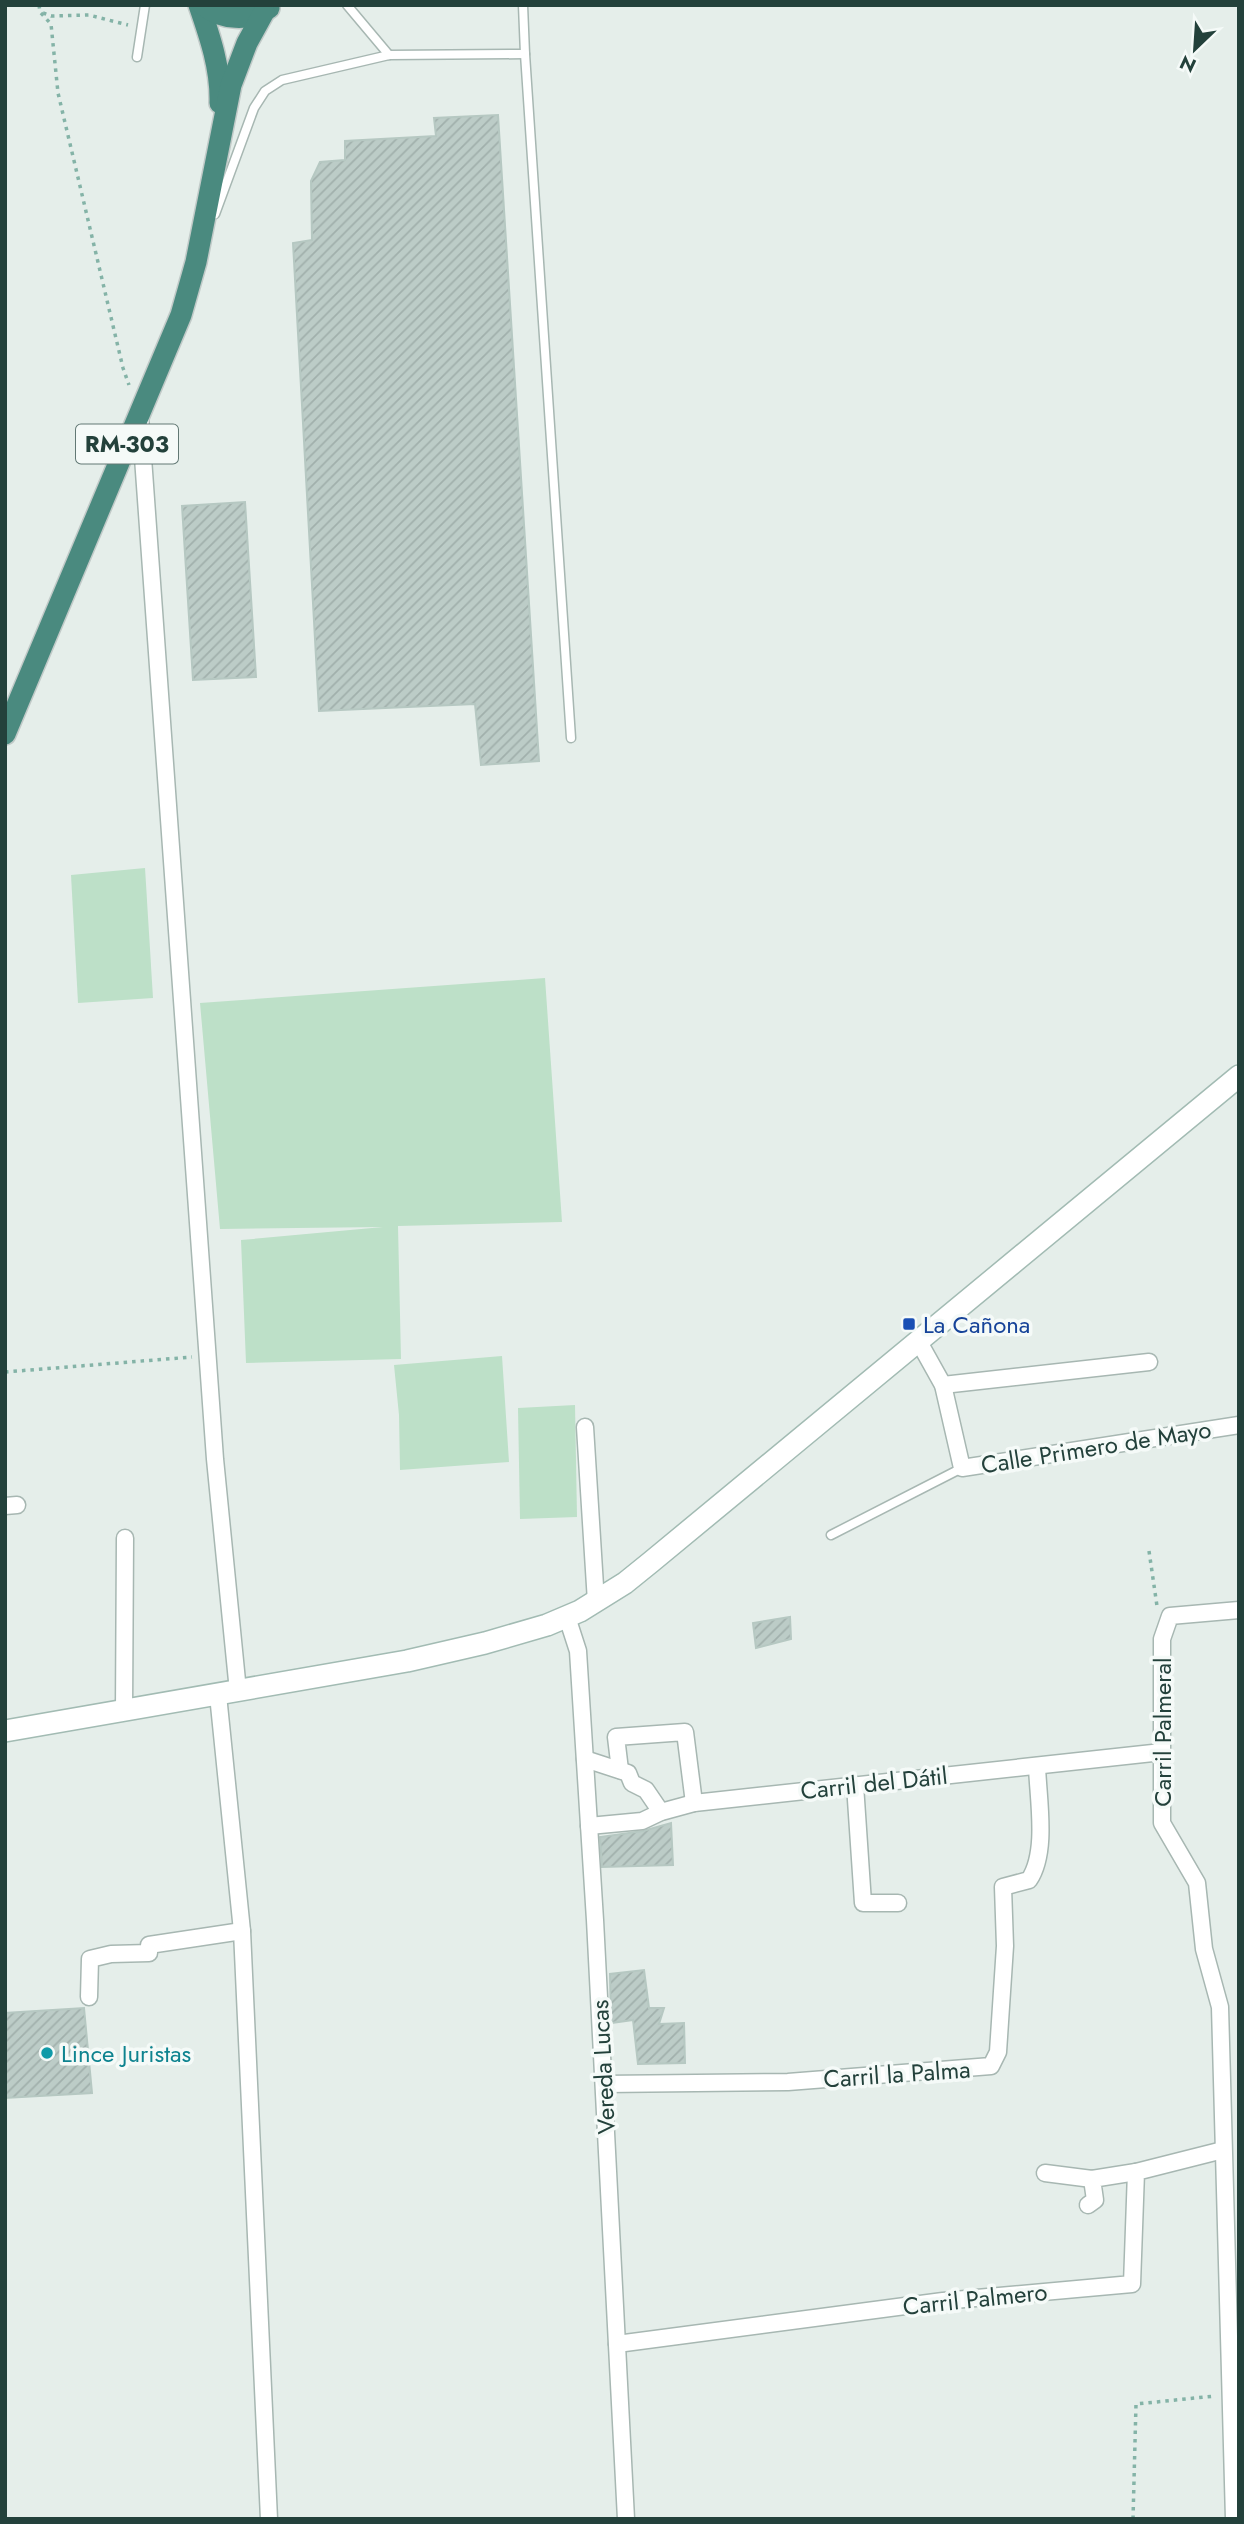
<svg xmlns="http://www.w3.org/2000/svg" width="1244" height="2524" font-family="Jost,sans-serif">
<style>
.grass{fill:#bde0c8}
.building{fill:url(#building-hatch);stroke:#b6c8c2;stroke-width:2}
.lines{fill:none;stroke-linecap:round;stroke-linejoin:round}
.service-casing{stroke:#a7b7b2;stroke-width:11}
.minor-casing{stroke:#a7b7b2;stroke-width:19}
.secondary-casing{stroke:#a2bbb3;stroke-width:24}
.trunk-casing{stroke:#c1cac8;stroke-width:24}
.path{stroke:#84b3a7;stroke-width:3.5;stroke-dasharray:3.5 5;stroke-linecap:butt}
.service{stroke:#fff;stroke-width:8}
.minor{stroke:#fff;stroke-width:16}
.secondary{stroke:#fff;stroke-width:21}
.trunk{stroke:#4a8a7f;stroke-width:21}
.transit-dot{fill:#1a4fb4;stroke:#f5faf8;stroke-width:2.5}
.culture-dot{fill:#0f9aa8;stroke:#f5faf8;stroke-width:2.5}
.labels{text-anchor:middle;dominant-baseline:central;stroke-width:7;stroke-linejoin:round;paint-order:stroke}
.shield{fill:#f5faf8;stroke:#627874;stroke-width:2}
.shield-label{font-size:23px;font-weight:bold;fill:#23413b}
.transit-label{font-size:24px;fill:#164399;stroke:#f5faf8;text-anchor:start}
.street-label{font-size:24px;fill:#23413b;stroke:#f5faf8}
.culture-label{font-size:24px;fill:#0d838f;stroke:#f5faf8;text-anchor:start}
</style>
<defs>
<pattern id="building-hatch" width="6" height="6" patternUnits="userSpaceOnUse" patternTransform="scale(1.75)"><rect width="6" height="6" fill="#bcccc7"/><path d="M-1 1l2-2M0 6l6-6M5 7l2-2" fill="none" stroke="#a1b0ac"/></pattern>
</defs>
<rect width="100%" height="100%" fill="#e5eeea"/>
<!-- grass -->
<g class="grass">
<path d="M145 868 153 998 78 1003 71 875Z"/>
<path d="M545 978 562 1222 398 1226 401 1359 246 1363 241 1240 383 1227 220 1229 200 1003Z"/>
<path d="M502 1356 509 1462 400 1470 399 1415 394 1365Z"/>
<path d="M575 1405 577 1517 520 1519 518 1408Z"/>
</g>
<!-- building -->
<g class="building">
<path d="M498 115 539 761 481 765 475 704 319 711 293 243 312 240 311 181 320 162 345 160V141L436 136 434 118Z"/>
<path d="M245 502 256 677 193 680 182 506Z"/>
<path d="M790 1617 791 1639 756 1648 753 1623Z"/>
<path d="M671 1823 673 1865 602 1867 600 1837 643 1831Z"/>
<path d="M644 1970 649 2008H664L659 2024 684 2023 685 2063 638 2064 633 2020 611 2023 610 1974Z"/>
<path d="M84 2008 92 2093 5 2098V2013Z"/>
</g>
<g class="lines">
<!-- service casing -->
<g class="service-casing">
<g id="service">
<path d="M347 5 389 55"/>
<path d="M525 54 571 738"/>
<path d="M137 57 145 5"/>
<path d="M215 214 254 108 265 91 282 80 389 55 525 54 523 5"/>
<path d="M831 1535 962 1468"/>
</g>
</g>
<!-- minor casing -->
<g class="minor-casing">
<g id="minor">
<path d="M140 416 215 1459 238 1691"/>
<path d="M919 1342 943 1385 962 1468 1239 1425"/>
<path d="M943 1385 1149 1362"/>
<path d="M585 1427 596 1602"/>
<path d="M5 1506 17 1505"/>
<path d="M567 1617 578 1651 595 1920 626 2519"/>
<path d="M218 1695 242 1931 269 2519"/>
<path d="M124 1710 125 1538"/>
<path d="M585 1759 628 1773 632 1783 646 1790 661 1812"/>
<path d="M620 1770 616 1737 685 1732 694 1803"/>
<path d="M855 1785 863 1903H898"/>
<path d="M589 1826 642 1821 661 1812 694 1803 1162 1752"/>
<path d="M89 1997 90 1959 111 1954 149 1953V1945L242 1931"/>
<path d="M604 2084 788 2082 991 2066 998 2052 1005 1946 1003 1887 1029 1880C1048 1852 1038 1799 1037 1766"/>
<path d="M1045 2173 1092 2179"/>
<path d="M1088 2205 1095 2200 1092 2179 1136 2172"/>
<path d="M617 2344 943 2301 1132 2284 1136 2172 1223 2150"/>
<path d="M1234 2519 1220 2007 1204 1949 1197 1883 1162 1823V1639L1170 1616 1239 1610"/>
</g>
</g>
<!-- secondary casing -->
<g class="secondary-casing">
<path id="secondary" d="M5 1731 407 1661 485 1643 547 1625 580 1611 625 1583 651 1562 1239 1076"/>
</g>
<!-- trunk casing -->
<g class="trunk-casing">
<g id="trunk">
<path d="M199 5C210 37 221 69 220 103"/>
<path d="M203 5C222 20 249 22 269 8"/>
<path d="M5 734 181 315 196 262 231 85 247 43 264 12"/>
</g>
</g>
<!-- path -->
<g class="path">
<path d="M39 5 40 12 51 24 58 93 123 368 129 385"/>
<path d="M43 13 51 16 89 15 128 25"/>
<path d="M5 1372 192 1357"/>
<path d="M1149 1551 1157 1606"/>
<path d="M1133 2519 1136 2404 1215 2396"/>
</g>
<!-- service -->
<use href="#service" class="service"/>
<!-- minor -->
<use href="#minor" class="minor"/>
<!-- secondary -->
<use href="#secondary" class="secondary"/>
<!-- trunk -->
<use href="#trunk" class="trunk"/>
</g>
<!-- markers -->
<rect class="transit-dot" x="902" y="1317" width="14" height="14" rx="3.5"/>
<circle class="culture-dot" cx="47" cy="2053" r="7"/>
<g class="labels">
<!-- shield labels -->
<rect class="shield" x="76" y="424.5" width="102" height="39" rx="5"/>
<g class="shield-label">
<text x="127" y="444">RM-303</text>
</g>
<!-- transit labels -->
<g class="transit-label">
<text x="923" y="1324">La Cañona</text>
</g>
<!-- street labels -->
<g class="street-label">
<text transform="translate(1096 1447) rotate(-9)">Calle Primero de Mayo</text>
<text transform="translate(1162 1732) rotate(-90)">Carril Palmeral</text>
<text transform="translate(874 1783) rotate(-6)">Carril del Dátil</text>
<text transform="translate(603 2067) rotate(-93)">Vereda Lucas</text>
<text transform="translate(897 2074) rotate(-4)">Carril la Palma</text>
<text transform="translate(975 2299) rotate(-6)">Carril Palmero</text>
</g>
<!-- culture labels -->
<g class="culture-label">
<text x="61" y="2053">Lince Juristas</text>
</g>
</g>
<!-- border -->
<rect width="1244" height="2524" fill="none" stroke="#23413b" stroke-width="14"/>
<!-- north arrow -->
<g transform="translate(1195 49) rotate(205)" stroke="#f5faf8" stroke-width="5" paint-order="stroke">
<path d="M0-5L12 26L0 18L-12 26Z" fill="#23413b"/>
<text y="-10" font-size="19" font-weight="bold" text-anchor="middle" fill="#23413b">N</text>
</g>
</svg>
